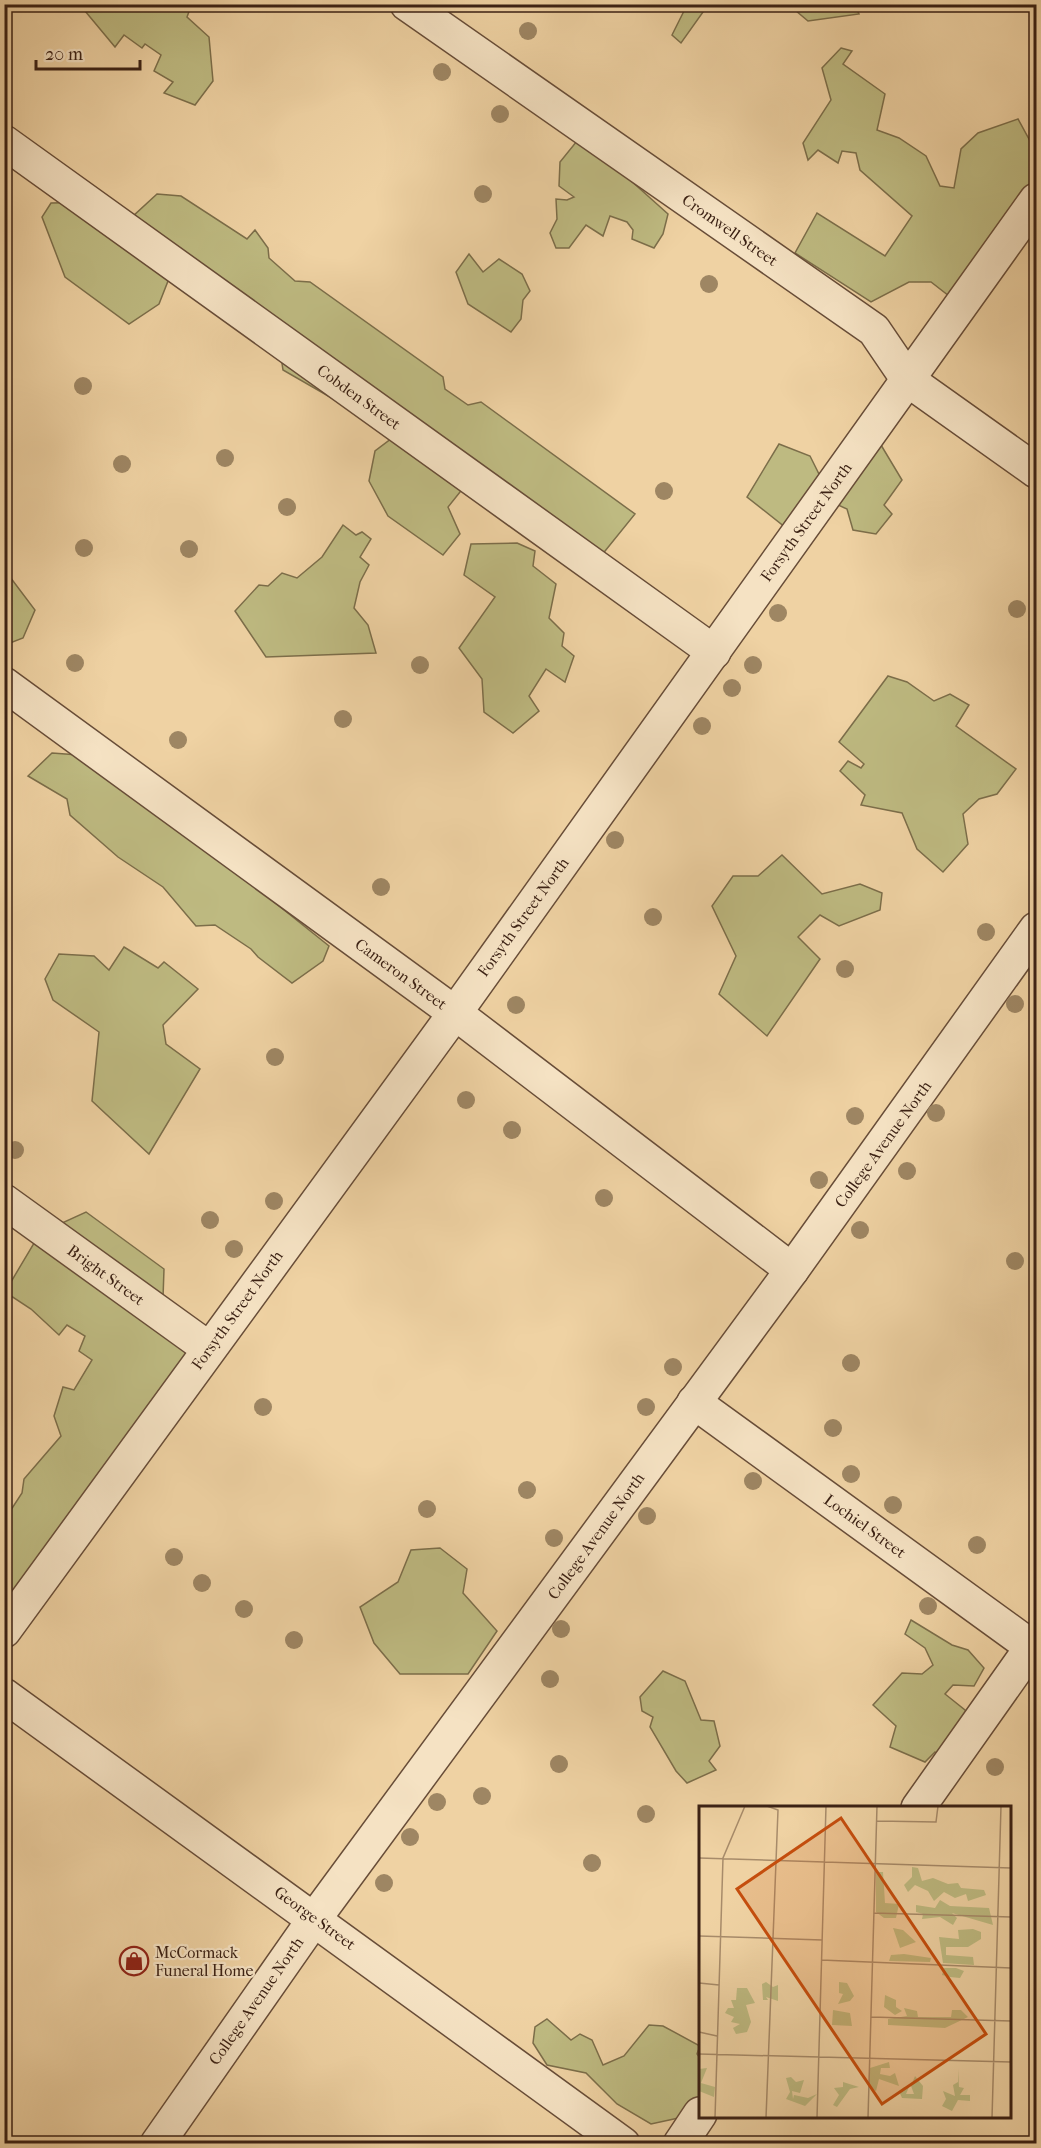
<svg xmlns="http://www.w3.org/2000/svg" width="1041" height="2148" font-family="'IM FELL French Canon',serif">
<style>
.green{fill:#beba81;stroke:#7c6e4a;stroke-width:1.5}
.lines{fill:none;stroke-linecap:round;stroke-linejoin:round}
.minor-casing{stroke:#684d38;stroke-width:36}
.minor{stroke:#f5e2c3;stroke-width:33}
.tree{fill:#9e8663}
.labels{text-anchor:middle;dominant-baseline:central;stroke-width:4.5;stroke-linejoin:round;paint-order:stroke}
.street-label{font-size:16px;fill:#3b2114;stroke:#f5e2c3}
.poi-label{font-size:16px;fill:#3b2114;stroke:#f5e2c3;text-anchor:start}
.inset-road{fill:none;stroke:#a78b6a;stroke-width:1.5}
.view{fill:#c54e0e;fill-opacity:0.15;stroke:#c54e0e;stroke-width:3}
.inset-edge{fill:none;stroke:#3b2114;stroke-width:3}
</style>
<rect width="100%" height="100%" fill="#efd2a3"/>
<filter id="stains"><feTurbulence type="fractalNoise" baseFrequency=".00333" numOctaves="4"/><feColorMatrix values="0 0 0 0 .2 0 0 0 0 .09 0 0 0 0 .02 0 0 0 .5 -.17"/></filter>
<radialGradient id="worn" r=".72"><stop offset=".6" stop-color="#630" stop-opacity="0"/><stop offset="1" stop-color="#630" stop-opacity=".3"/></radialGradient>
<!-- green -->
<g class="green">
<path d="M80 5H189L191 6 187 17 209 37 213 81 195 105 164 93 173 82 154 71 161 55 145 44 142 48 124 35 115 47Z"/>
<path d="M687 5H708L681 43 672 35Z"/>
<path d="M789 5H854L859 14 808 21Z"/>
<path d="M841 48 852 51 843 64 885 94 877 130 899 138 926 156 940 186 954 188 961 149 978 133 1018 119 1036 152V194L958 303 931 282H909L871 302 795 253 817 213 885 256 912 216 860 170 856 153 842 151 838 163 818 150 808 160 803 143 831 100 822 68Z"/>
<path d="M581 136 668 214 663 234 654 248 632 239 633 230 627 222 610 216 603 236 586 225 569 248H556L550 233 557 219 556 199 567 200 574 197 559 186 560 162Z"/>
<path d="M157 194 181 196 247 239 255 230 268 248 269 258 295 281 310 282 443 377 445 389 468 405 481 402 635 514 601 556 464 487 448 507 460 534 443 555 388 516 369 481 375 451 396 435 283 370 280 350 170 276 159 304 129 324 65 277 42 217 51 203 102 202 133 216Z"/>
<path d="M469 254 483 272 499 259 522 274 530 291 523 300 521 319 511 332 468 304 456 272Z"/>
<path d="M875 435 902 480 884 505 892 514 876 534 853 530 847 509 834 503 790 531 747 497 779 444 810 456 821 478Z"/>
<path d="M343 525 356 535 362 532 371 539 360 557 369 565 360 582 354 608 368 625 376 653 266 657 235 611 259 585 268 586 282 573 297 578 322 557Z"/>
<path d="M517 543 535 551 533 566 556 584 549 618 564 633 562 646 574 656 565 682 546 669 529 696 539 711 513 733 484 712 482 679 459 648 495 597 464 575 471 544Z"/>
<path d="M4 569 35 610 23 638 5 645Z"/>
<path d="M888 676 907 682 934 701 950 694 969 705 956 726 1016 769 997 794 979 799 963 814 968 844 943 872 917 849 902 813 861 805 865 795 840 771 848 761 861 768 864 764 839 742Z"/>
<path d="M52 753 92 756 329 946 323 961 292 983 258 957 251 949 215 925 196 926 163 887 118 857 70 815 67 799 28 776Z"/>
<path d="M782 855 822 894 860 884 882 893 880 910 839 926 820 915 798 937 820 959 767 1036 719 994 736 956 712 906 733 876H758Z"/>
<path d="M124 947 158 968 164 962 198 989 163 1025 166 1044 200 1069 149 1154 92 1101 99 1032 53 1000 45 979 59 954 94 956 109 970Z"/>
<path d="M86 1212 164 1269 163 1298 191 1346V1391L4 1613 5 1519 22 1493 24 1479 61 1436 54 1416 63 1387 74 1390 92 1360 79 1351 85 1336 67 1325 59 1335 31 1309 5 1292 40 1233Z"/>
<path d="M440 1548 467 1569 463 1593 497 1631 468 1674H400L374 1643 360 1607 398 1582 411 1550Z"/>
<path d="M911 1620 952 1645 968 1650 984 1668 974 1686 953 1685 945 1694 965 1710 973 1725 945 1761 935 1752 925 1762 890 1747 896 1726 873 1705 902 1673 922 1674 933 1665 925 1648 905 1634Z"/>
<path d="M663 1671 685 1681 701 1720 714 1721 720 1746 709 1761 716 1770 687 1783 676 1771 650 1727 653 1717 642 1711 640 1697Z"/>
<path d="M547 2019 571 2040 580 2034 592 2040 603 2065 624 2056 649 2025 663 2026 700 2046 697 2054 700 2058V2103L683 2117 651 2124 617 2104 586 2073 547 2065 533 2043 535 2027Z"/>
</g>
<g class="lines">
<!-- minor casing -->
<g class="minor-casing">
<g id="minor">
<path d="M407 4 874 330 908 380 1036 471"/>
<path d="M4 142 714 652"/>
<path d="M4 684 455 1013 792 1270"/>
<path d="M4 1201 208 1348"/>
<path d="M694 1402 1036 1650"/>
<path d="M4 1631 455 1013 1036 200"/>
<path d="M4 1695 623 2144"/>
<path d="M918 1808 1036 1641"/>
<path d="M157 2144 315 1918 792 1270 1036 929"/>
<path d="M680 2144 700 2114"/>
</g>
</g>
<!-- minor -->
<use href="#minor" class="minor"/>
</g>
<!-- trees -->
<g class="tree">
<circle cx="528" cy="31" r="9"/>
<circle cx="442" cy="72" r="9"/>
<circle cx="500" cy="114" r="9"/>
<circle cx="483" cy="194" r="9"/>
<circle cx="709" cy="284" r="9"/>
<circle cx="83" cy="386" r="9"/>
<circle cx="225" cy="458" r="9"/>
<circle cx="122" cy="464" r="9"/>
<circle cx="664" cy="491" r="9"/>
<circle cx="287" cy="507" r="9"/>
<circle cx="84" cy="548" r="9"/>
<circle cx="189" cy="549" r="9"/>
<circle cx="1017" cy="609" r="9"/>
<circle cx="778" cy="613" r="9"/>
<circle cx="75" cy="663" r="9"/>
<circle cx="420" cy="665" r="9"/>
<circle cx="753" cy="665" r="9"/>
<circle cx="732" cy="688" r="9"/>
<circle cx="343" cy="719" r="9"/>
<circle cx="702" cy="726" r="9"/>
<circle cx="178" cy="740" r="9"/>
<circle cx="615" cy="840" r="9"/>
<circle cx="381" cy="887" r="9"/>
<circle cx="653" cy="917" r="9"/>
<circle cx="986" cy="932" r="9"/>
<circle cx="845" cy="969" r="9"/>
<circle cx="1015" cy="1004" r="9"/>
<circle cx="516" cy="1005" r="9"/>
<circle cx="275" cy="1057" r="9"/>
<circle cx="466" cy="1100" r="9"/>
<circle cx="936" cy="1113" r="9"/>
<circle cx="855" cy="1116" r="9"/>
<circle cx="512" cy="1130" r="9"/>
<circle cx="15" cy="1150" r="9"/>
<circle cx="907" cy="1171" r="9"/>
<circle cx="819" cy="1180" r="9"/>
<circle cx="604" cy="1198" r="9"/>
<circle cx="274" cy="1201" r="9"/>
<circle cx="210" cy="1220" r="9"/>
<circle cx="860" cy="1230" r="9"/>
<circle cx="234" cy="1249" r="9"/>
<circle cx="1015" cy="1261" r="9"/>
<circle cx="851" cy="1363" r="9"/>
<circle cx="673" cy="1367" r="9"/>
<circle cx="263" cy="1407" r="9"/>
<circle cx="646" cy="1407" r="9"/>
<circle cx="833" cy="1428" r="9"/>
<circle cx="851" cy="1474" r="9"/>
<circle cx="753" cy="1481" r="9"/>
<circle cx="527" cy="1490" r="9"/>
<circle cx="893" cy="1505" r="9"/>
<circle cx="427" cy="1509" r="9"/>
<circle cx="647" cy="1516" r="9"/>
<circle cx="554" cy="1538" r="9"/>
<circle cx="977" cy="1545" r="9"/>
<circle cx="174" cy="1557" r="9"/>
<circle cx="202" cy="1583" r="9"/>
<circle cx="928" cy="1606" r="9"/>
<circle cx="244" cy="1609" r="9"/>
<circle cx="561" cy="1629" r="9"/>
<circle cx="294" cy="1640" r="9"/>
<circle cx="550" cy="1679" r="9"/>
<circle cx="559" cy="1764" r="9"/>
<circle cx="995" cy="1767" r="9"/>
<circle cx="482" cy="1796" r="9"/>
<circle cx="437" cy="1802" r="9"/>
<circle cx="646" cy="1814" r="9"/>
<circle cx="410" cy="1837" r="9"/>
<circle cx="592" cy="1863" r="9"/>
<circle cx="384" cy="1883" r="9"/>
</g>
<!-- icons -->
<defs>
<g id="shop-ring" transform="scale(1.5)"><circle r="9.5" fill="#f5e2c3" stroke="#8f2418" stroke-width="1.5"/><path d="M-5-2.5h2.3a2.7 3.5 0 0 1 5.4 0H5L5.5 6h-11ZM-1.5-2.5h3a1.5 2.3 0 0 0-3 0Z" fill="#8f2418"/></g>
</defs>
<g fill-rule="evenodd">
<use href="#shop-ring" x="134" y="1961"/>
</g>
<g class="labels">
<!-- street labels -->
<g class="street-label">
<text transform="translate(730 230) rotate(35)">Cromwell Street</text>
<text transform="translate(359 397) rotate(36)">Cobden Street</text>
<text transform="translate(806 522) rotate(-54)">Forsyth Street North</text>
<text transform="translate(523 917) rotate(-54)">Forsyth Street North</text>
<text transform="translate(401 974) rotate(36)">Cameron Street</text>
<text transform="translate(883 1144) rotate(-54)">College Avenue North</text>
<text transform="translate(106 1275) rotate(36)">Bright Street</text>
<text transform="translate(237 1310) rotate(-54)">Forsyth Street North</text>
<text transform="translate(865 1526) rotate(36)">Lochiel Street</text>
<text transform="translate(596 1536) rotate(-54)">College Avenue North</text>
<text transform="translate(315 1918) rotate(36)">George Street</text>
<text transform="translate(256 2001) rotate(-55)">College Avenue North</text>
</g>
<!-- poi labels -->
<g class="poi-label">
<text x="155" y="1952">McCormack<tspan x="155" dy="18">Funeral Home</tspan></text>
</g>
</g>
<!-- overview -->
<g transform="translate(699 1806)">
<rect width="312" height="312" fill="#efd2a3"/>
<path d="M213 61 219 62 223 75 234 72 249 78 259 77 262 82 285 84 287 89 269 95 267 88 256 92 245 86 235 95 229 85 216 79 209 86 205 79 213 71ZM177 66H184L186 97 200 98 197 112H185L177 106ZM241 94 251 100 290 102 294 119 253 107 258 112 254 119 241 111 223 113 224 108 217 106V99L236 102ZM194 122 204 124 217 136 201 142ZM274 123 282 126V133L269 141H247V149L274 151 275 159 244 157 240 131 260 133 259 124ZM205 148 232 152 231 156 190 155 192 149ZM245 162H257L265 165 261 172 251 171 243 169ZM67 176 74 181 79 179V195L67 191 69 194H64L63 178ZM140 176 148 177 155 190 151 195 139 198 144 188 140 187ZM38 182H48L56 197 47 199 52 216 48 226 37 228 34 222 41 218 32 216 35 211 26 207 29 202H35L32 194H37ZM186 189 197 194V201L203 205 196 209 185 201ZM205 202 218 205 219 211H252L253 204H262L269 211 246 222 189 219V213L208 210ZM134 204 151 207 153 220 133 219ZM190 256 191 262H182L181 268 191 270 196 267 200 280 180 273 177 285 170 281 171 262ZM8 262 2 277 16 281 15 291 0 285V263ZM259 263 260 281 265 282 261 289H271V295L259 294 253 305 243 300 247 293 244 285 256 290 254 279 259 276ZM216 270 224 280 223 293 203 292 200 285 205 281H210L207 288H215L212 280ZM92 271 97 276 105 274 101 287 93 285 94 293 95 289 109 292 118 288 106 300 87 293 91 286 87 272ZM144 276 160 281 151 283 138 301 134 299 140 289 135 282 144 281Z" fill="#beba81"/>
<path class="inset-road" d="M178 15 237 16 239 0M0 52 312 62M175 107 312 111M0 130 123 134M122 154 312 162M0 177 20 179M172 211 312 215M0 226 18 230M0 248 312 256M16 312 24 52 46 0M67 312 79 4 68 0M118 312 127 0M169 312 178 0M293 312 302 0"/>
<path class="view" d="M142 12 287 228 183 298 38 83Z"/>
<rect width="312" height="312" class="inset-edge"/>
</g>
<!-- margin -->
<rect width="1041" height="2148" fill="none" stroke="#efd2a3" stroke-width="24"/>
<rect x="6" y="6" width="1029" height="2136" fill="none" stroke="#3b2114" stroke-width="3"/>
<rect x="12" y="12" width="1017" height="2124" fill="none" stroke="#3b2114" stroke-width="1.5"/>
<!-- scale -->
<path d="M36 60v9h104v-9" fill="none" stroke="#3b2114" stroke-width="3"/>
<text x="45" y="60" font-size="18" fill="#3b2114" stroke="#f5e2c3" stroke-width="4.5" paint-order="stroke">20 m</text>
<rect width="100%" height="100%" filter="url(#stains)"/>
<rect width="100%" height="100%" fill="url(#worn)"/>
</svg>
